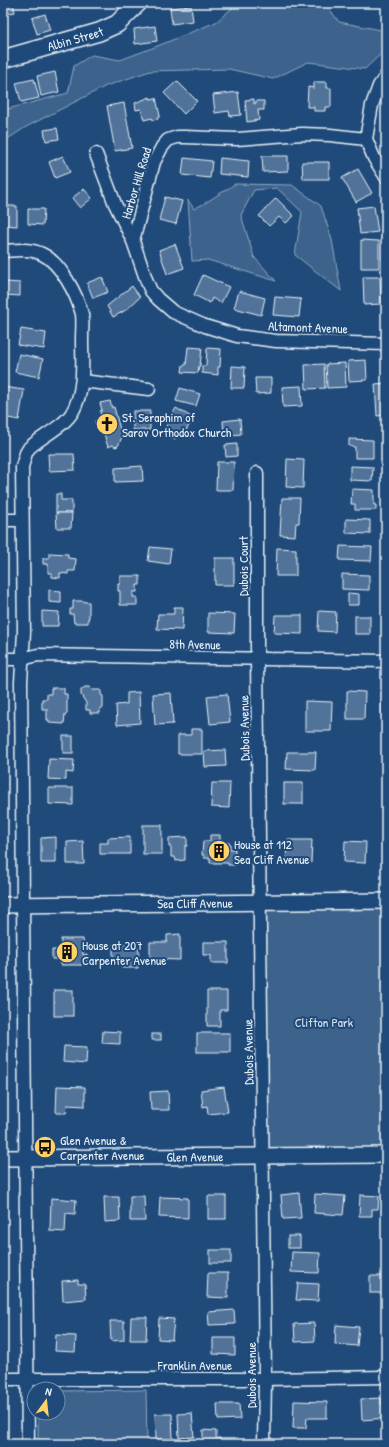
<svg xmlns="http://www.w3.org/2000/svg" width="389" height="1447" font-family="'Patrick Hand',sans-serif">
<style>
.green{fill:#3c628c;stroke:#92aac2}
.building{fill:#517399;stroke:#e8f1f8}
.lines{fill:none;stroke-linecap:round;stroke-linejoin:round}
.minor-casing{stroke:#e8f1f8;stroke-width:15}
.tertiary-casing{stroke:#e8f1f8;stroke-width:18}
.secondary-casing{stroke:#e8f1f8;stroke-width:20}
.minor{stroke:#1f4a7a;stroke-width:12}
.tertiary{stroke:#1f4a7a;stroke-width:15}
.secondary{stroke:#1f4a7a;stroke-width:17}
.labels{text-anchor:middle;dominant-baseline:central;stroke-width:4;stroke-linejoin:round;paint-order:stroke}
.street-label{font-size:13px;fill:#e8f1f8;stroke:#1f4a7a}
.poi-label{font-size:13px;fill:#e8f1f8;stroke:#1f4a7a;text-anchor:start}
.park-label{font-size:13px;fill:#d7e3ed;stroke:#1f4a7a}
</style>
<rect width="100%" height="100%" fill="#1f4a7a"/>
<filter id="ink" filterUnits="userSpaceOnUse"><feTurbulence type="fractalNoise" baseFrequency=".025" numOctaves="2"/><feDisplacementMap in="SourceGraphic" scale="8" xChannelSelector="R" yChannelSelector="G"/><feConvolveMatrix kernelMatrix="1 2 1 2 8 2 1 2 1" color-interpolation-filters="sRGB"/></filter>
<g filter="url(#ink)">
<!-- green -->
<g class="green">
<path d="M238 3H325L339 22 386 31V49L365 69 308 62 273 79 229 69 150 71 106 86 26 127 3 142V68L6 66 4 110 68 93 74 66 92 55 120 60 155 47 216 22Z"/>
<path d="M235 184 292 185 321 206 332 240 341 291 295 255 302 212 277 188 254 190 241 215 254 257 276 281 208 260 192 261 188 200 194 209 205 203Z"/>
<path d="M386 901V1155L263 1156 260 902Z"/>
<path d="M146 1390 147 1444H38V1413H58V1391Z"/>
</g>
<!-- building -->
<g class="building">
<path d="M3 3H13L15 12 3 15Z"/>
<path d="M191 6 193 21 172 24 170 8Z"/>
<path d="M45 14 50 30 37 34 32 18Z"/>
<path d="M155 26 157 41 135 44 134 29Z"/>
<path d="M55 72 59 92 41 96 37 76Z"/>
<path d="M34 79 39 98 21 102 16 83Z"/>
<path d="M177 81 197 101 184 114 164 93Z"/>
<path d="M314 82H327V88H331V107H325V111H314V107H307L308 87 314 88Z"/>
<path d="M238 92 241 115 230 116 229 111 215 113 213 95Z"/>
<path d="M150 97V99L156 98 160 116 158 117V119L153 120 152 118 144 120 141 109 136 110 135 103Z"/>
<path d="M254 99V104L256 103V101H264V110H258L259 120 247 122 245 100Z"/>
<path d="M124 103 132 148 115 151 107 106Z"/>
<path d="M57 128 59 139 46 141 44 130Z"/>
<path d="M63 156 70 172 55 178 49 162Z"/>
<path d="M262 156H288V171L263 172Z"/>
<path d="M184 158 212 161 210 178 182 175Z"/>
<path d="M220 158 249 161 248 177 219 174Z"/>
<path d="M302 162H329V179H303Z"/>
<path d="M358 169 372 193 356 202 342 178Z"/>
<path d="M84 189 92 198 80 208 72 198Z"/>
<path d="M165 197 182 201 176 224 159 220Z"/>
<path d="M276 198 294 216 286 223 279 217 269 226 259 216Z"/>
<path d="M3 206H17V226L3 225Z"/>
<path d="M374 206 378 232 360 234 357 208Z"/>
<path d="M28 209H44L43 225 28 224Z"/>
<path d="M361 240 379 241V268H361Z"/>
<path d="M175 244 184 268 167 274 159 250Z"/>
<path d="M203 275 229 287 221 303 212 298 210 303 194 295Z"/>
<path d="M102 277 108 292 93 298 87 283Z"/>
<path d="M363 277H380L381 304 364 305Z"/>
<path d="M6 282 20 283V296L5 295Z"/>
<path d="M132 286 140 297 126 310 113 317 107 306Z"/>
<path d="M239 291 265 298 261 315 234 308Z"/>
<path d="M275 297 301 299 299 317 273 315Z"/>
<path d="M21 329 46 333 44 349 18 345Z"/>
<path d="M188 347 202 348 200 366H199L198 373 182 372 183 365H186Z"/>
<path d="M207 348 221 349 220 367H218V375L202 373V366H206Z"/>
<path d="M19 354 43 359 39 377 15 372Z"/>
<path d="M366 360 367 380 349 381 348 361Z"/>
<path d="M345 363 346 387 327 388 326 364Z"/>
<path d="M324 364 325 388 306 389 305 365Z"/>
<path d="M232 366 245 367 244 388H231Z"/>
<path d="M255 378H271V393L256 394Z"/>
<path d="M386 383V415L377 416 375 384Z"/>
<path d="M301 386 302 406 283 407 282 387Z"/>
<path d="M3 387 24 390 19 420 3 417Z"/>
<path d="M180 388 200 394 196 406 176 401Z"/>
<path d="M110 401 112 408 114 407 122 437 118 446 115 447 113 445 108 447 102 427 97 428 95 421 99 420V417L101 416 100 411 102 410 100 403Z"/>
<path d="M176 408 193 418 183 436 178 433 175 439 163 432Z"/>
<rect x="133" y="411" width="17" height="19"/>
<path d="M240 419 241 434 224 436 223 421Z"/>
<path d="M349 439 373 440V458H355V447L349 446Z"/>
<path d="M237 444V456L226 457 225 445Z"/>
<path d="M48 454H74L75 470 49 471Z"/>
<path d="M287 459 304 460 303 488 286 487Z"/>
<path d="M217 462H234L233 490H216Z"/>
<path d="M142 466 143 481 115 482V468Z"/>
<path d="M350 466 373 467 372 481 350 480Z"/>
<path d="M352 489 374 490V505H376V510H355V504H351Z"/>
<path d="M56 494H61V500H72V513H56Z"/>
<path d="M282 498H300L299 523H296L295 536 280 535Z"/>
<path d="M56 513H72L71 528H57Z"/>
<path d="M346 519 370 520V534L346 533Z"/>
<path d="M340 546 372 547 371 561 339 560Z"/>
<path d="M150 547 171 549 169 564 148 561Z"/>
<path d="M277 548 296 549V576H276Z"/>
<path d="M49 553 68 554V558L76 559 75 571H68V574L60 573V578L52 577V573H48V564H43V558H49Z"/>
<rect x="215" y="558" width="19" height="27"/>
<path d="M342 574 369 575V590L342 589Z"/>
<path d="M120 576H140V585H137V592H133V597H137V605H120V591H118V584H120Z"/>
<path d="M49 590 61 591V603L49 602Z"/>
<path d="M348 593 359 594V605H348Z"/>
<path d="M73 601H84V602H89V618H88V623H74L73 614H70V609H73Z"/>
<path d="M174 607H183L182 630 157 629 158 614H174Z"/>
<path d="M42 611 59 612 58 626H42Z"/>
<path d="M319 611 336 612 335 632 318 631Z"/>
<path d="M208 613 235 614 234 633 208 632Z"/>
<path d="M275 615H302V634L274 633Z"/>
<rect x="355" y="616" width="15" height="18"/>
<path d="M85 687H89L92 690H101V695L103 696V708H100V713H90V710H86V703L81 695V690Z"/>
<path d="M51 688H64V694H67V714H65L64 724 49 723V720H47V709H42V699H47V694H51Z"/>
<rect x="382" y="690" width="4" height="26"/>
<path d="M347 691 365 692 364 719H347Z"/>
<path d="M139 692 140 723 117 725 116 705 127 704V693Z"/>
<path d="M171 693 173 724 155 725 153 694Z"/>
<path d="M227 694 230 722 210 724 207 696Z"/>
<path d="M305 701 332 702 331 731H305Z"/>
<path d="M191 729H202V754H178V735H191Z"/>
<rect x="63" y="736" width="10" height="17"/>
<path d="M225 750 226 766 205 767 204 751Z"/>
<path d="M287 752H316L315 770 286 769Z"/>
<path d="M49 759 74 760 73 773 66 772V780L48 779Z"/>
<path d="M212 783H230L229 808 211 807Z"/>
<rect x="284" y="783" width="19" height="21"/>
<path d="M49 788H73V805L49 804Z"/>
<rect x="143" y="825" width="19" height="29"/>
<path d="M210 835H220V843H230V849H235V865H228V863H210V858H204V855H202L203 841H210Z"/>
<path d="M56 837V863H41V838Z"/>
<path d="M130 837V854H100V843H108V838Z"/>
<path d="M187 837V846H185V860L176 861 175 857H171V847H169V838Z"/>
<path d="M287 840H312L311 863 286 862Z"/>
<path d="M83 841 84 864H67V842Z"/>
<path d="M345 841 366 842 365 863 344 862Z"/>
<path d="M180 934V960L150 959V942H167V935Z"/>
<path d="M61 939H83L84 950H83V955L87 954V964H82V965H61V954V959H52V950H61Z"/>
<path d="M203 942H228V963H211V955H203Z"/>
<path d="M113 944H130V948H139L138 968H122V960H113Z"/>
<rect x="54" y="990" width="19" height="26"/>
<path d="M207 991H227V1010H220V1026H207Z"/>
<path d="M103 1031 120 1032V1044L102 1043Z"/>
<rect x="197" y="1033" width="33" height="19"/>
<rect x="152" y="1034" width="9" height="6"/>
<path d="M64 1046 87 1047 86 1064 63 1062Z"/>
<path d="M57 1086 85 1087V1106L67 1105 66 1113H56Z"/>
<path d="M224 1087 228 1112 208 1114 207 1106 203 1107 201 1090Z"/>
<path d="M168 1091 169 1110H151L150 1092Z"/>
<path d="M299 1193 301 1218 283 1219 281 1195Z"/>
<path d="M315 1194 345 1196 343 1215 314 1213Z"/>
<path d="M360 1195 379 1196 378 1209H372V1216H359Z"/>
<path d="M130 1196H144L145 1221H130Z"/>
<rect x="208" y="1196" width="18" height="23"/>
<path d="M104 1197H119L120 1221 105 1222Z"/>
<path d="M160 1197 188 1198V1218L159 1217Z"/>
<path d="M51 1198 76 1200 75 1214 66 1213 65 1232 50 1231Z"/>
<rect x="288" y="1236" width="12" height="12"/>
<rect x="210" y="1250" width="21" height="13"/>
<path d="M292 1252 320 1253 319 1273 291 1272Z"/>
<path d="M208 1273H228V1298L207 1297Z"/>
<rect x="370" y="1276" width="16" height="17"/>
<path d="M78 1280V1284H85L86 1299 63 1301 62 1281Z"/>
<path d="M298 1283 319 1284 318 1301 296 1300Z"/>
<path d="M234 1310 235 1324 209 1325 208 1312Z"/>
<path d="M131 1317H147L146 1340H130Z"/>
<path d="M159 1318 174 1319 172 1340 158 1339Z"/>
<path d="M110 1321H124V1340L111 1341Z"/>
<path d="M314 1323 315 1341 295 1342 294 1324Z"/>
<path d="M336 1325 359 1327 357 1346 335 1344Z"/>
<path d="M56 1335 76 1336 75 1352 55 1351Z"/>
<path d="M213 1338H235V1355L213 1354Z"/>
<path d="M381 1398V1404L386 1403V1418L362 1420 361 1399Z"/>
<path d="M294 1401 327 1402V1418H307L306 1428H293Z"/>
<path d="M217 1404H239L240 1419 218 1420Z"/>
<path d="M192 1413 194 1437 179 1438 178 1414Z"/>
<path d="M155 1414H172L173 1439H156Z"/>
<path d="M203 1430 216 1431V1438H220V1444H203Z"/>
</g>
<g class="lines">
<!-- minor casing -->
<g class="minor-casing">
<g id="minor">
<path d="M386 76 379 86 372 105 366 139 374 158 386 177"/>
<path d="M366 139 330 135 302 134 237 139 185 137H177L168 140 162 147 154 162 133 241 147 282 151 291 158 299 173 312 205 326 237 336 276 341 386 344"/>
<path d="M96 154 115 204 133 241"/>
<path d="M3 251C16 250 30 248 42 254 61 263 77 295 82 314 83 322 82 331 82 339 82 362 85 389 73 411 65 426 42 436 29 448L26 453 22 467 24 632 21 682 28 1444"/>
<path d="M82 381 149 389"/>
<path d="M257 473V659L265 1379 264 1444"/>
<path d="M3 520H22"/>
<path d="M3 659H22L38 655 386 661"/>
<path d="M3 1379H265L386 1377"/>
</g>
</g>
<!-- tertiary casing -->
<g class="tertiary-casing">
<g id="tertiary">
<path id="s1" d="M3 905 386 901"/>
<path id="s2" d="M3 1158 386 1155"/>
</g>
</g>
<!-- secondary casing -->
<g class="secondary-casing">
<g id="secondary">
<path id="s3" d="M3 59 99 32 117 24 138 3"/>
</g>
</g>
<!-- minor -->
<use href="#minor" class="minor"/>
<!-- tertiary -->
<use href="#tertiary" class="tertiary"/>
<!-- secondary -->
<use href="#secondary" class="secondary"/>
</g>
</g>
<!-- icons -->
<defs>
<g id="church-disc" transform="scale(1.15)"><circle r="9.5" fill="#ffd166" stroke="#1f4a7a"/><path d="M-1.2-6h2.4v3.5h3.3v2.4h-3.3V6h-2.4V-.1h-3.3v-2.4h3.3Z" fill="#111"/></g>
<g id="building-disc" transform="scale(1.15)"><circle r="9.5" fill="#ffd166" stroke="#1f4a7a"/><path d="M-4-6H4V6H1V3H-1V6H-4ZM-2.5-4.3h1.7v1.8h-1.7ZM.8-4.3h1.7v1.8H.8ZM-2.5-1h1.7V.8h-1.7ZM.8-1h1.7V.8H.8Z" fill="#111"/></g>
<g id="bus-disc" transform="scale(1.15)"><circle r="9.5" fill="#ffd166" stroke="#1f4a7a"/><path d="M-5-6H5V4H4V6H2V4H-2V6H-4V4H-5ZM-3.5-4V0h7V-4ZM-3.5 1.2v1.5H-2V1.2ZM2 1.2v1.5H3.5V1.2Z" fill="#111"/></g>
</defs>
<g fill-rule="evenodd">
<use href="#church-disc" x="107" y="424"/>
<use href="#building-disc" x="219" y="851"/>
<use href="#building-disc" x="67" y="952"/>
<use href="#bus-disc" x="45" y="1147"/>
</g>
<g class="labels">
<!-- street labels -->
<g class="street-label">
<text stroke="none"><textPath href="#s3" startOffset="75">Albin Street</textPath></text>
<text transform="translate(136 183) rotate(-73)">Harbor Hill Road</text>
<text transform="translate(308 327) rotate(2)">Altamont Avenue</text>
<text transform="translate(243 566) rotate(-90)">Dubois Court</text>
<text transform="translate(195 644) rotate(1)">8th Avenue</text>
<text transform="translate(244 728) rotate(-91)">Dubois Avenue</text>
<text stroke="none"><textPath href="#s1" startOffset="192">Sea Cliff Avenue</textPath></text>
<text transform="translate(248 1052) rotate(-91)">Dubois Avenue</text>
<text stroke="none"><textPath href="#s2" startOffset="192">Glen Avenue</textPath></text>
<text x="195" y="1365">Franklin Avenue</text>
<text transform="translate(251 1375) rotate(-90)">Dubois Avenue</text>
</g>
<!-- poi labels -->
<g class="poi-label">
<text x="122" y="417">St. Seraphim of<tspan x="122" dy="15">Sarov Orthodox Church</tspan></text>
<text x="234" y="844">House at 112<tspan x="234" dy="15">Sea Cliff Avenue</tspan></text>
<text x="82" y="945">House at 207<tspan x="82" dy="15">Carpenter Avenue</tspan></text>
<text x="60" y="1140">Glen Avenue &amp;<tspan x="60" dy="15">Carpenter Avenue</tspan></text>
</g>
<!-- park labels -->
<g class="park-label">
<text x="324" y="1022">Clifton Park</text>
</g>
</g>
<!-- margin -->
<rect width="389" height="1447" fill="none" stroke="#1f4a7a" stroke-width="16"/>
<rect x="8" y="8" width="373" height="1431" fill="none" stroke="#e8f1f8" stroke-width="1.5" filter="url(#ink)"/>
<!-- north arrow -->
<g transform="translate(46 1401) rotate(15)"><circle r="19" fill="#1f4a7a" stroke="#6f8dac"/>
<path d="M0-3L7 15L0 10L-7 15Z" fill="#ffd166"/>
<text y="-6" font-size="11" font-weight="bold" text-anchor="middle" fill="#e8f1f8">N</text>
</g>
</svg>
